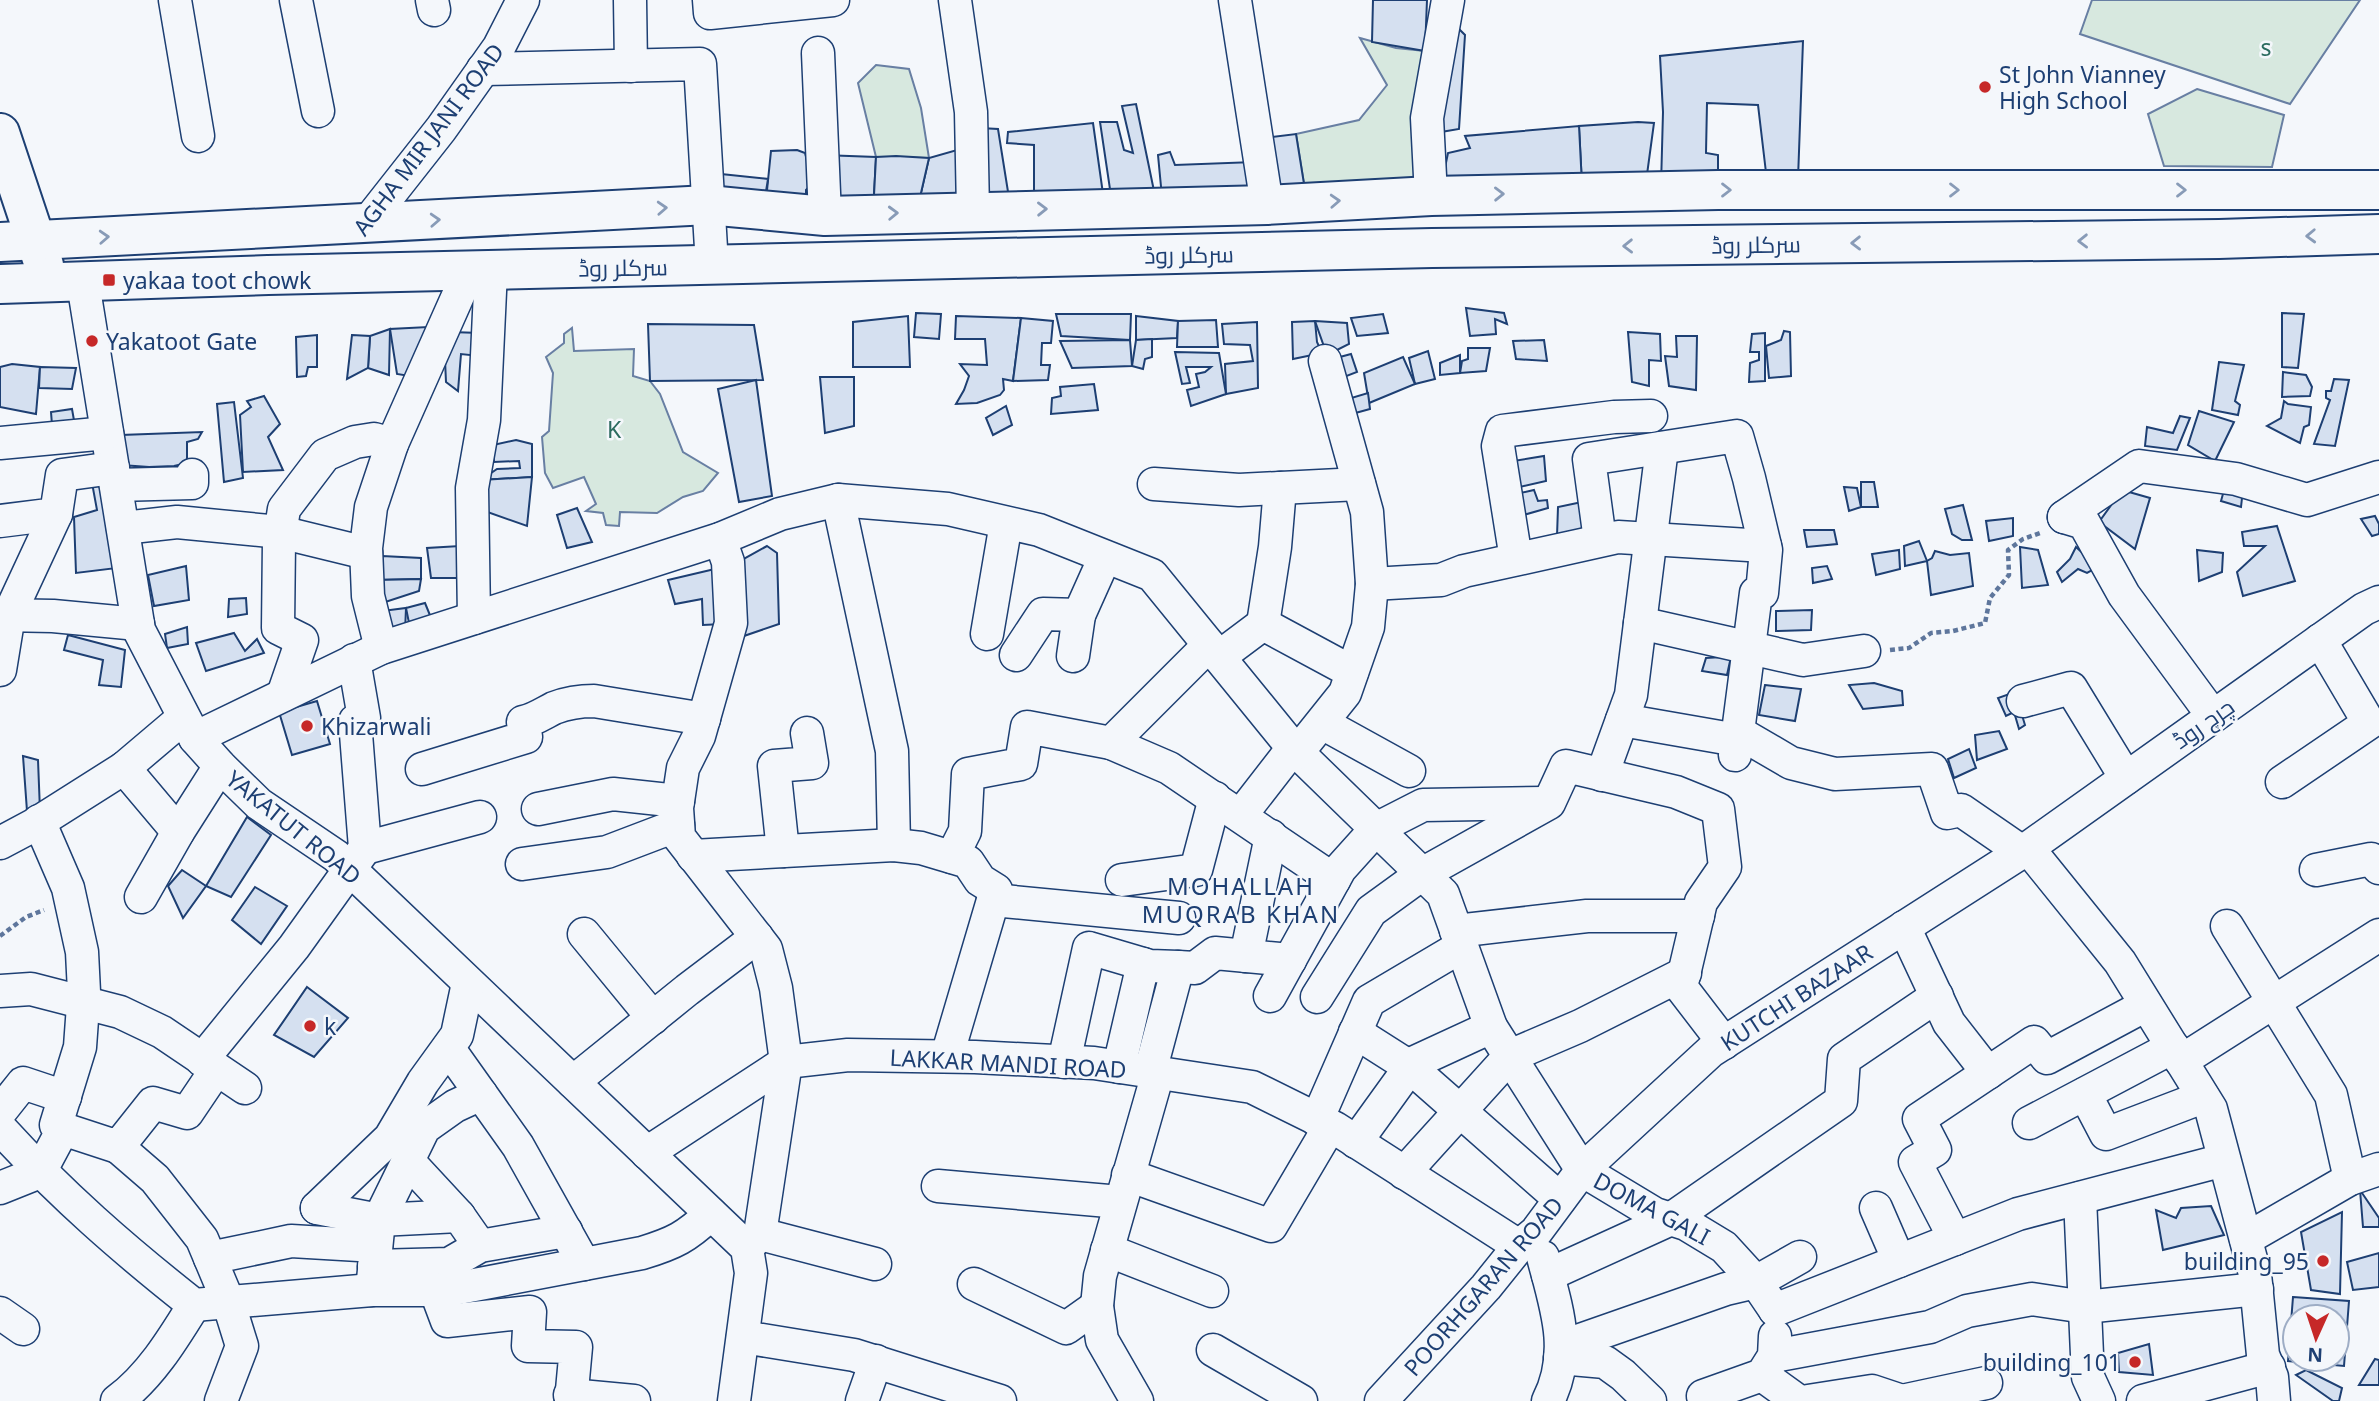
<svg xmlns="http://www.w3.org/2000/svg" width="2379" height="1401" font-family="'Noto Sans',Cairo,sans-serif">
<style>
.green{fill:#d7e8df;stroke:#687fa3;stroke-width:2}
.building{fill:#d5e0f0;stroke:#1d3f73;stroke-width:2;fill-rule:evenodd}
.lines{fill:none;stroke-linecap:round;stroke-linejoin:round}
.minor-casing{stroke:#1d3f73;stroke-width:35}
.major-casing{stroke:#1d3f73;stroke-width:42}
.path{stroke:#5e769c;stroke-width:4.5;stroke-dasharray:5 3.5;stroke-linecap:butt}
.minor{stroke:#f4f7fb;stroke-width:32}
.major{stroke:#f4f7fb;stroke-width:38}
.oneway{stroke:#889bb7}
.poi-dot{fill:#c62828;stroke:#f4f7fb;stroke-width:2.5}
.labels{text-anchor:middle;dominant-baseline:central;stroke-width:5;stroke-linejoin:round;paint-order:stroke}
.park-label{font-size:23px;fill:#2c6c60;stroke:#f4f7fb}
.poi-label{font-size:23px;fill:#1d3f73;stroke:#f4f7fb;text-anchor:start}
.street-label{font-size:23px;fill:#1d3f73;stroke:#f4f7fb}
.neighbourhood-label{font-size:24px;letter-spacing:2px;fill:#1d3f73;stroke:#f4f7fb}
</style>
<rect width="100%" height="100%" fill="#f4f7fb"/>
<!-- green -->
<g class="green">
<path d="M2092 0H2360L2290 104 2080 34Z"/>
<path d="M1360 38 1396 48 1425 51 1416 189 1305 190 1296 134 1359 120 1387 85Z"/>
<path d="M876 65 909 69 921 108 929 158 876 157 858 83Z"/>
<path d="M2197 89 2284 115 2272 167 2164 166 2148 114Z"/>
<path d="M572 328 574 351 634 349 633 376 650 381 660 394 683 452 718 473 703 491 683 497 657 513 620 512 619 526 606 525 603 513 586 511 596 504 584 477 553 488 545 473 542 437 549 431 553 373 546 357 564 343V334Z"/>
</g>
<!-- building -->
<g class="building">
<path d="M1373 0H1427L1425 51 1372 42Z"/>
<path d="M1456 26 1465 35 1459 129 1441 132 1445 71Z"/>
<path d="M1803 41 1798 179 1767 181 1758 105 1707 103 1706 153 1718 155V190L1661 186 1663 112 1660 56Z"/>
<path d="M1136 104 1154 191 1111 196 1100 122H1117L1124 150 1133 153 1122 106Z"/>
<path d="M1638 122 1654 123 1646 182 1582 185 1579 126Z"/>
<path d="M1093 123 1105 208 1034 209V145L1007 143 1008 132Z"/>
<path d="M1579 126 1582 185 1442 182 1448 153 1470 148 1465 136Z"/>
<path d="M980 128 998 129 1009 198 973 189Z"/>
<path d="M1296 134 1305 190 1267 205 1257 139Z"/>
<path d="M964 148 965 205 918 206 929 158Z"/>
<path d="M797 150 805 153 813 183 806 190V201L765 210 771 151Z"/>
<path d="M1170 152 1175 165 1254 162 1259 205 1162 197 1158 155Z"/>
<path d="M822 155 876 157 873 214 831 215Z"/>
<path d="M896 156 929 158 918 206 873 214 876 157Z"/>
<path d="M721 174 768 179 761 222 720 226Z"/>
<path d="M1466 308 1504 313 1507 324 1495 319 1496 334 1470 336Z"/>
<path d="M916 313 941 314 939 339 914 337Z"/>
<path d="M2282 313 2304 314 2298 368 2282 367Z"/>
<path d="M1056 314H1131L1130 340 1061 336Z"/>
<path d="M1383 314 1388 333 1357 336 1351 318Z"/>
<path d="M908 316 910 367H853V322Z"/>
<path d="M956 316 1021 318 1013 381 1003 379 1004 390 1000 395 977 403 956 404 964 390 969 376 960 364 987 365 985 339H955Z"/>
<path d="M1136 316 1178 321 1177 338 1136 340Z"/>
<path d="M1021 318 1053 321 1051 343H1042L1041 365H1050L1048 380 1013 381Z"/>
<path d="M1216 320 1218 347H1177L1178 321Z"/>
<path d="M1315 321 1317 342 1322 353 1293 359 1292 322Z"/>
<path d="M1315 321 1347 323 1349 344 1327 355Z"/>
<path d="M1257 322 1258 388 1226 394 1225 364 1253 361 1250 345 1224 344 1222 324Z"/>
<path d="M648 324 754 325 763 380 650 381Z"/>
<path d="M428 327 422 378 397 374 390 329Z"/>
<path d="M390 329 389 375 368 368 370 336Z"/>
<path d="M1784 331 1790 332 1791 376 1769 378 1766 346 1781 340Z"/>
<path d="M451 332 480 333 479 356 461 354 458 391 446 382 445 360Z"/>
<path d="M1628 332 1660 334 1661 361 1649 360V386L1632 382Z"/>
<path d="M1765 333V381L1749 382 1750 363 1759 360V352H1750L1752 334Z"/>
<path d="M317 335V367H308L306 376 297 377 296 337Z"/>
<path d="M352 335 370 336 368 368 347 379Z"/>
<path d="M1676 336H1697L1696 390 1669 386 1665 356 1677 357Z"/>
<path d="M1152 339V357L1145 359 1143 369 1132 366 1136 340Z"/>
<path d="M1130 340 1132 366 1072 368 1060 341Z"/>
<path d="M1544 340 1547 361 1516 359 1513 341Z"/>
<path d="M1468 348H1490L1486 371 1460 373 1462 361 1468 359Z"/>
<path d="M1428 351 1435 379 1415 384 1409 358Z"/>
<path d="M1175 352 1219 353 1226 394 1191 406 1187 390 1199 387 1196 374 1205 372 1211 367H1186L1190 383 1182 384Z"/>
<path d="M1351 354 1357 372 1331 382 1325 361Z"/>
<path d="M1460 355V373L1440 375V363Z"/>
<path d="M1403 357 1415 384 1369 403 1364 373Z"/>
<path d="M2219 362 2244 365 2235 401 2240 405 2238 415 2212 410Z"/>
<path d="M12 364 40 367 36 414 0 407V367Z"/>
<path d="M40 367 76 368 72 389 39 388Z"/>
<path d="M2283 372 2306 375 2312 387 2310 396 2282 397Z"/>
<path d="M820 377H854V426L825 433Z"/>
<path d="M2334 379 2349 380 2335 446 2314 444 2330 400 2326 398V391H2331Z"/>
<path d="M756 380 772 496 739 502 718 389Z"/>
<path d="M1094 384 1098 410 1051 414 1052 398 1061 396 1060 387Z"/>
<path d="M1368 393 1370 409 1348 415 1341 401Z"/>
<path d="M264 396 280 424 268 437 283 470 243 472 240 415 251 407 247 401Z"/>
<path d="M2284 401 2288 404 2311 407 2309 425 2304 427 2300 443 2267 426 2281 418Z"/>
<path d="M234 402 243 478 224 482 217 404Z"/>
<path d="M1006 406 1012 425 993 435 986 418Z"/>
<path d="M72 409 75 426 52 425 51 412Z"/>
<path d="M2199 411 2234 422 2215 461 2188 445Z"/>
<path d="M2180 416 2190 418 2177 450 2145 446 2147 427 2173 433Z"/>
<path d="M202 432 198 439 187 442V463L174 466 149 467 121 465V435Z"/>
<path d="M516 440 532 444V477L481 480 497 469 520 468 519 461 494 462 493 445Z"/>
<path d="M1544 456 1546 481 1511 489 1501 463Z"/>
<path d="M532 477 527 526 479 509 481 480Z"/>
<path d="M101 482 117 568 76 573 74 517 97 510 92 483Z"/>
<path d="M1861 482H1874L1878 507H1861Z"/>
<path d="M2226 483 2243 489 2241 507 2221 501Z"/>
<path d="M1844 487 1857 488 1861 507 1849 511Z"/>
<path d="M1534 490 1538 501 1547 500 1548 508 1513 518 1511 495Z"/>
<path d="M2122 490 2150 498 2135 549 2099 522Z"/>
<path d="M1582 502 1584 531 1557 536 1558 507Z"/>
<path d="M1963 505 1972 540H1962L1952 534 1945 509Z"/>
<path d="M577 508 592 542 567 548 557 515Z"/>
<path d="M2375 516 2379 524V534L2372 536 2361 519Z"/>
<path d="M2013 518V536L1989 541 1986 521Z"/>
<path d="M2277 526 2295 581 2243 596 2237 572 2265 546H2244L2242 532Z"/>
<path d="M1804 530H1834L1837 544 1807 547Z"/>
<path d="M1919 541 1927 561 1905 566 1904 546Z"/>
<path d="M460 546 467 578H431L427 548Z"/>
<path d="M767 546 777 553 779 624 738 638V562Z"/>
<path d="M2020 547 2038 550 2048 585 2022 588Z"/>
<path d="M2076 547 2098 567 2087 573 2078 569 2062 582 2057 572 2070 559Z"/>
<path d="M1899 550 1900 569 1876 575 1872 554Z"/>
<path d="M2197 550 2223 553 2222 572 2199 581Z"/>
<path d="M1935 551 1950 555 1969 553 1973 586 1931 595 1927 561 1932 558Z"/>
<path d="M382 556 421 558V579L376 580Z"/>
<path d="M186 566 189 600 154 606 148 575Z"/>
<path d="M1827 566 1832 579 1813 583 1812 568Z"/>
<path d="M719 568 723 624 703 625 702 599 675 604 668 580Z"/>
<path d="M421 579 419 591 370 607 376 580Z"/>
<path d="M246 598 247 614 228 617 229 599Z"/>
<path d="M425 603 436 630 412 638 406 608Z"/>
<path d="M406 608 405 632 391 644 382 611Z"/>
<path d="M1812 610 1811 630 1776 631V611Z"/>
<path d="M187 627 188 644 167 648 165 634Z"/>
<path d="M234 633 245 651 257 639 264 653 206 671 196 643Z"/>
<path d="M68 635 125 650 121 687 99 685 103 660 64 650Z"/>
<path d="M1734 643 1727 675 1702 671 1706 658 1722 657Z"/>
<path d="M1874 683 1902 691 1903 705 1863 709 1849 685Z"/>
<path d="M1765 685 1801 689 1795 721 1759 715Z"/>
<path d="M2015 692 2025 725 2019 729 2014 712 2006 716 1998 698Z"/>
<path d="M317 701 330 744 292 755 279 712Z"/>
<path d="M1999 731 2007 749 1977 760 1975 735Z"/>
<path d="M1969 749 1976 768 1954 778 1948 759Z"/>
<path d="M23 756 38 760 40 811H27Z"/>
<path d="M247 817 271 835 231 897 206 886Z"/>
<path d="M182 870 206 886 183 918 168 886Z"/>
<path d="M255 887 287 906 261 944 232 920Z"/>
<path d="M307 987 348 1018 314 1057 274 1035Z"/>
<path d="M2360 1190 2379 1218V1227H2363Z"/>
<path d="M2211 1206 2224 1235 2163 1250 2156 1210 2176 1218 2181 1208Z"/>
<path d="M2342 1212 2340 1294 2311 1290 2301 1232Z"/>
<path d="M2379 1253V1287L2353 1290 2347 1262Z"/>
<path d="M2293 1297 2349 1301 2344 1366 2288 1361ZM2295 1317H2337V1359H2295Z"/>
<path d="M2149 1344 2153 1375 2119 1372 2118 1353Z"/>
<path d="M2375 1359 2379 1360V1385H2359Z"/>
<path d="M2306 1370 2342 1388 2339 1401H2333L2296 1375Z"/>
</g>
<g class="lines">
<!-- minor casing -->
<g class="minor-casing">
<g id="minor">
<path d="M175 0 198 136"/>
<path d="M296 0 318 111"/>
<path d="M432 0 434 10"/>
<path d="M630 0 631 66"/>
<path d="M709 0 710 13 833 0"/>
<path d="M955 0 971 112 973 211"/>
<path d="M1235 0 1267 205"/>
<path d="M818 53 825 216"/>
<path d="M483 69 700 64 712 265"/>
<path d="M1431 196 1427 118 1448 0"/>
<path d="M367 223 441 129 499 47 523 0"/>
<path d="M83 283 139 630 195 738 220 766 259 804 336 856 747 1248 751 1273 734 1401"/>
<path d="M0 443 107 433"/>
<path d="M1154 484 1239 490 1359 484"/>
<path d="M116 485 192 483V475"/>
<path d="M838 500 892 751 894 845"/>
<path d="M2064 517 2139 466 2236 479 2307 500 2379 477"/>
<path d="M2064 517 2084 523 2124 595 2213 716"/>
<path d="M0 521 56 514 62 475 113 468"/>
<path d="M123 528 177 522 280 532 366 553"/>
<path d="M720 539 728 562 731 623 699 736 683 768 677 808 679 837 766 949 776 988 786 1062 760 1234 747 1248"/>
<path d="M1600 540 1589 459 1737 436 1749 478 1766 550 1762 593H1756L1735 755"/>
<path d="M1516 559 1498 446 1502 431 1614 417 1651 416"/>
<path d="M1372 584 1441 580 1464 571 1618 537 1765 546"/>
<path d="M0 615 53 616 138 624"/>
<path d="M474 618 472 488 484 420 491 270"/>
<path d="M1640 623 1803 660 1864 651"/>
<path d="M1263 624 1275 547 1280 488"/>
<path d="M987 634 1006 523"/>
<path d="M381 648 368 596 366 548 371 507 392 444 469 271"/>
<path d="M1016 655 1043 614 1079 615 1105 557"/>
<path d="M1073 656 1079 615"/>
<path d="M1219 657 1263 624 1352 672"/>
<path d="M0 670 9 615 56 514"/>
<path d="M283 695 302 640 278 628 279 541 284 509 325 455 355 442 374 439 392 444"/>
<path d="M2023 701 2071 688 2126 778"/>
<path d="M1622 720 1737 740"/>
<path d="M1322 723 1409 771"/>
<path d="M1738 732 1791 763 1835 774 1932 769 1947 813 1961 810 2022 852"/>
<path d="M195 738 381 648 720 539 780 514 838 500 948 509 1039 530 1152 575 1293 748 1443 894 1491 1027 1582 1170 1655 1214 1686 1224 1724 1247 1756 1282 1775 1310"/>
<path d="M1111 743 1169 768 1334 880"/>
<path d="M1297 753 1345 693 1368 627 1372 584 1367 512 1325 361"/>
<path d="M124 768 178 832"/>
<path d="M422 769 526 737 523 722C534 720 544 713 554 708 567 703 580 701 594 701L704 719"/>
<path d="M1602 775 1631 695 1662 448"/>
<path d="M2282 782 2369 723 2320 640"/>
<path d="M538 809 613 794 678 801"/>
<path d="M1241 815 1293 748"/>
<path d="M0 843 34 825 124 768 183 718"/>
<path d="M365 848 480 817"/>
<path d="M2028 848 2120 962 2211 1109 2255 1274 2263 1355 2272 1377 2274 1401"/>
<path d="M783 851 774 766 812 763 807 733"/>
<path d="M693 856 894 845 921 848 968 862 980 880 996 890 947 1056"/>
<path d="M952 857 965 831 968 774 1021 764 1027 727 1111 743 1209 645"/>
<path d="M522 864 607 852 678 825"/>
<path d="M2316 870 2371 859 2379 868"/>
<path d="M1122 880 1196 870 1215 798"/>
<path d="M141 897 178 832 220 766"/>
<path d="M993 900 1179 918"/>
<path d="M2227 926 2331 1095 2350 1179"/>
<path d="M1904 927 1949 1023 1988 1073"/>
<path d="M1456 931 1587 916H1698"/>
<path d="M584 934 653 1018"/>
<path d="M1246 956 1271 836"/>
<path d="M0 991 31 989 120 1012 162 1032 245 1088"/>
<path d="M1270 996 1340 869 1376 829 1423 805 1545 803"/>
<path d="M1317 997 1371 911 1422 874 1549 803 1566 766 1676 792 1718 809 1725 867 1701 902 1681 987 1724 1043"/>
<path d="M1355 1032 1410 1067 1560 1199"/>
<path d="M449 1049 518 1146 584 1264"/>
<path d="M202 1060 294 947 365 848 355 721 364 718 354 660"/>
<path d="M2181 1061 2379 935"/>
<path d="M1064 1062 1089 948 1150 966 1178 967 1195 968 1215 953 1290 960"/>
<path d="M1119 1067 1143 964"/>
<path d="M1150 1072 1178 967"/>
<path d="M573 1082 687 990 757 937"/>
<path d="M2085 1094 2106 1134 2203 1097"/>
<path d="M0 1112 23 1083 65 1097"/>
<path d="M1317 1120 1369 1001 1462 946"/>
<path d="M2029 1123 2173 1047"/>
<path d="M0 1128C61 1195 123 1249 194 1305L372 1290H448L642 1253C675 1243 686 1237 711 1214"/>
<path d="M63 1129 118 1147 153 1103 187 1113 216 1070"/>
<path d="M1356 1142 1413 1063 1491 1027"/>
<path d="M118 1147 155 1179 202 1239 228 1301 242 1346 221 1401"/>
<path d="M647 1153 786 1062 848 1055 975 1057 1094 1063 1252 1087 1335 1128 1519 1246"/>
<path d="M408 1161 459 1216"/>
<path d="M1404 1173 1510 1056 1580 1026 1685 973"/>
<path d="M1128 1175 1271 1226 1330 1126"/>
<path d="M938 1186 1120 1202"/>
<path d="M0 1188 40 1172 63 1129 56 1125 80 1047 84 992 82 952 68 888 39 821"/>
<path d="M2080 1198 2088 1377 2099 1401"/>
<path d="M317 1208 390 1138 423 1082 457 1035 468 983"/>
<path d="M317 1208 379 1220 459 1216 480 1246"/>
<path d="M1876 1208 1899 1261"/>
<path d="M760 1234 875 1264"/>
<path d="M1955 1239 1915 1162 1935 1150 1919 1119 2034 1042 2047 1058 2146 1005"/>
<path d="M2246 1239 2350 1179 2379 1169"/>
<path d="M1107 1250 1212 1291"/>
<path d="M1543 1257C1556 1306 1573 1352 1548 1401"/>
<path d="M210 1258 291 1241 376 1246"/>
<path d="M374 1266 449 1264 480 1246 566 1231"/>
<path d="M1548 1275 1671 1219 1841 1101 1844 1059 1937 996"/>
<path d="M974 1284 1066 1328 1097 1306"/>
<path d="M435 1289 447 1321 530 1312 528 1346 576 1347 571 1401"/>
<path d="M372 1290 379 1220 424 1128 455 1106 481 1094"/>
<path d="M1775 1310 2018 1214 2224 1160"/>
<path d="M0 1313 23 1329"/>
<path d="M743 1337 854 1355 1000 1401"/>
<path d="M1563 1346 1726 1289 1756 1282 1800 1257"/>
<path d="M1213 1350 1301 1401"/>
<path d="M1774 1356 1930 1327 1967 1311 2032 1299 2085 1307 2257 1289"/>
<path d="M1560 1358 1605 1362 1623 1375 1650 1401"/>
<path d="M1762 1375 1798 1401"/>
<path d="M570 1395 634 1401"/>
<path d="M1703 1396 1762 1375 1774 1356 1775 1336"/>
<path d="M117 1401C150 1377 173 1339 194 1305"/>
<path d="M862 1401 876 1361"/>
<path d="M1137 1401 1102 1340 1097 1306 1100 1276 1158 1073"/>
<path d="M1381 1401 1486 1287 1519 1246 1536 1232 1582 1170 1711 1051 2028 848 2364 609 2379 602"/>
<path d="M1808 1401 1872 1391 1902 1401"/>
<path d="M1902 1401 1986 1383"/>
<path d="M2143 1401 2269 1367"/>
</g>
</g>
<!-- major casing -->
<g class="major-casing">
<g id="major">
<path d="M0 133 44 265"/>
<path d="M0 242 708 205 825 216 1267 205 1431 196 1718 190H2379"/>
<path d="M0 284 268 275 1432 248 2219 239 2379 234"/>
</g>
</g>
<!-- path -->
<g class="path">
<path d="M1890 650 1909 648 1931 633 1953 631 1985 623 1990 598 2009 575 2008 550 2023 539 2040 533"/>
<path d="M0 936 26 917 44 910"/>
</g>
<!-- minor -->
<use href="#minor" class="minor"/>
<!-- major -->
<use href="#major" class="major"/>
</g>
<!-- one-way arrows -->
<defs><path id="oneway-chevron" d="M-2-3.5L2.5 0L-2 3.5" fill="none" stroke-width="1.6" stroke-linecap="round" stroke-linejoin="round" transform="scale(1.75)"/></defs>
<g class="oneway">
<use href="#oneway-chevron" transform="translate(1726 190)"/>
<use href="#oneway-chevron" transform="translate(1954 190)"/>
<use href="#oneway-chevron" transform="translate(2181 190)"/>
<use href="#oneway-chevron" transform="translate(1499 194) rotate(-1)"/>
<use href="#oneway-chevron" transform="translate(1335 201) rotate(-3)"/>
<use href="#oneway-chevron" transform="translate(662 208) rotate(-3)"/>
<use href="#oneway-chevron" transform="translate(1042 209) rotate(-1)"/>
<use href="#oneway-chevron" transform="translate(893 213) rotate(-2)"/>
<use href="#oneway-chevron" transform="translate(435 220) rotate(-3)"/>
<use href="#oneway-chevron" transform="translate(2311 236) rotate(178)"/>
<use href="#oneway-chevron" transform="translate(104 237) rotate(-3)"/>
<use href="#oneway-chevron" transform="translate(2083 241) rotate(179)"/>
<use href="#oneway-chevron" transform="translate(1856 243) rotate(179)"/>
<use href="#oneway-chevron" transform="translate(1628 246) rotate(179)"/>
</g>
<!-- markers -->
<g class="poi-dot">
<circle cx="1985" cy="87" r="7"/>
<rect x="102" y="273" width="14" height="14" rx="3.5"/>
<circle cx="92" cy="341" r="7"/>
<circle cx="307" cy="726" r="7"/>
<circle cx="310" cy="1026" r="7"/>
<circle cx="2323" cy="1261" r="7"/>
<circle cx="2135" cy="1362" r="7"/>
</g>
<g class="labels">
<!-- park labels -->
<g class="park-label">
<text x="2266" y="47">s</text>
<text x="614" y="429">K</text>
</g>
<!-- poi labels -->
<g class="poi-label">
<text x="1999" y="74">St John Vianney<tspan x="1999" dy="26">High School</tspan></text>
<text x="123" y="280">yakaa toot chowk</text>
<text x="106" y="341">Yakatoot Gate</text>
<text x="321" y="726">Khizarwali</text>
<text x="324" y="1026">k</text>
<text x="2309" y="1261" text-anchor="end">building_95</text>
<text x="2121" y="1362" text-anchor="end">building_101</text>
</g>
<!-- street labels -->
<g class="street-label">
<text transform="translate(428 139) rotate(-53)">AGHA MIR JANI ROAD</text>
<text transform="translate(1756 244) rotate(-1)">سرکلر روڈ</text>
<text transform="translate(1189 254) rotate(-1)">سرکلر روڈ</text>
<text transform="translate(623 267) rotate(-1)">سرکلر روڈ</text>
<text transform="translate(2203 723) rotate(-35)">چرچ روڈ</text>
<text transform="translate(294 827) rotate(39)">YAKATUT ROAD</text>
<text transform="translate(1796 997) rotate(-33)">KUTCHI BAZAAR</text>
<text transform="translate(1008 1063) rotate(3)">LAKKAR MANDI ROAD</text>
<text transform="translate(1652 1208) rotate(28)">DOMA GALI</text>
<text transform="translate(1483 1286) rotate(-49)">POORHGARAN ROAD</text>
</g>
<!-- neighbourhood labels -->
<g class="neighbourhood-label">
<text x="1241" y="885">MOHALLAH<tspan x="1241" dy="28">MUQRAB KHAN</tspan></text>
</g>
</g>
<!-- north arrow -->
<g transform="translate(2316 1338) rotate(183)"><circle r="33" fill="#f4f7fb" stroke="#9eadc5" stroke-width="2"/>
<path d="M0-5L12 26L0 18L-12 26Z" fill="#c62828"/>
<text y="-10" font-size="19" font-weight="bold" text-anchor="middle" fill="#1d3f73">N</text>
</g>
</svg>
